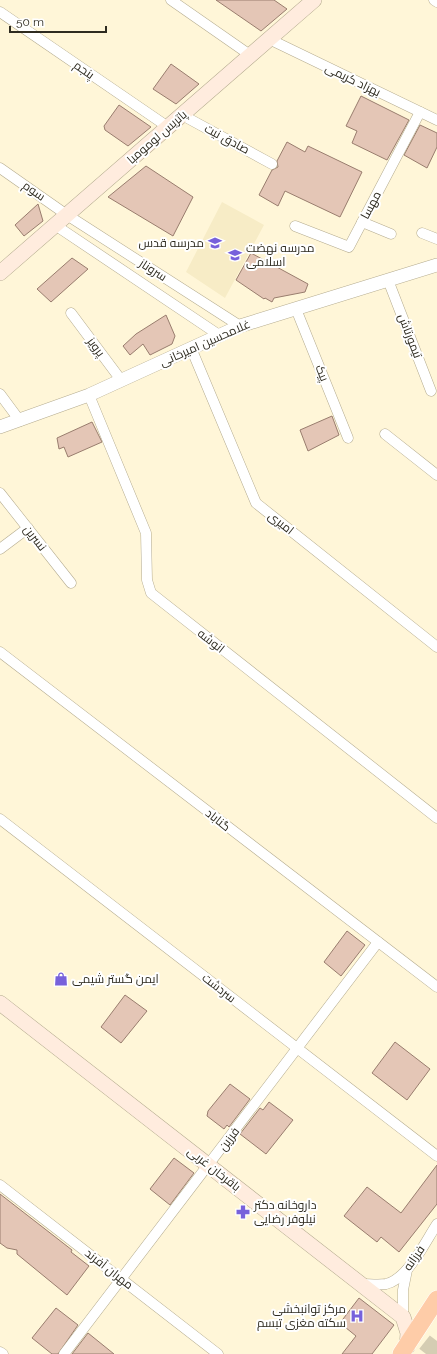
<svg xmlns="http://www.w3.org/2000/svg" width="437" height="1354" font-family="Raleway,Cairo,sans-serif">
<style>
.built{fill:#f7ecc6}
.building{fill:#e4c6b6;stroke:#997d6e}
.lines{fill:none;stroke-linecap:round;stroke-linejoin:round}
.trunk-tunnel{stroke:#d5cdb3;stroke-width:17;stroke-dasharray:17 8;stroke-linecap:butt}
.minor-casing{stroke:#b4ab8f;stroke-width:11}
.tertiary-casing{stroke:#b4ab8f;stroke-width:14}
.secondary-casing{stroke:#b4ab8f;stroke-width:16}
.trunk-casing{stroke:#fff;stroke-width:18}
.minor{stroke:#fff;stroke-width:10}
.tertiary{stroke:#fff;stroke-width:13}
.secondary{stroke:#ffecde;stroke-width:15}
.trunk{stroke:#fecca8;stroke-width:17}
.labels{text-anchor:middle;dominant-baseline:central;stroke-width:4;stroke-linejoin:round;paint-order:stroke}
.street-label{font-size:12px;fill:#2e2b20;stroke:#fff}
.poi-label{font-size:12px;fill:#2e2b20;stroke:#fff;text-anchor:start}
</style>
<rect width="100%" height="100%" fill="#fff6d8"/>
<!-- built -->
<path class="built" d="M222 202 264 225 225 298 186 272Z"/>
<!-- building -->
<g class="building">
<path d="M216 0H274L287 9 261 31Z"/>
<path d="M171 64 199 84 176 104 153 89Z"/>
<path d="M361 96 409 120 387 160 352 143 357 131 346 126Z"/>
<path d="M119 105 151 127 128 146 105 130 104 126Z"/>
<path d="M420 125 437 133V147L427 168 404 155Z"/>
<path d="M287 142 305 152 308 146 362 172 340 217 285 191 278 206 259 195 272 170 278 167 277 161Z"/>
<path d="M146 166 193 197 173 236 108 197Z"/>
<path d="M38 204 43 221 24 236 15 225Z"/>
<path d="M251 253 308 284 305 292 274 298 272 302 265 298 264 299 236 280Z"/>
<path d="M72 258 88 269 51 302 37 289Z"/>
<path d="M166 315 175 336 172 344 150 355 143 344 130 355 123 346 136 334Z"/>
<path d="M332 416 339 435 308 451 300 430Z"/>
<path d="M92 422 102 442 68 457 64 447 59 449 57 438Z"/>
<path d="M347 931 365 945 341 976 324 962Z"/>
<path d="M125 995 147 1011 121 1043 101 1027Z"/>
<path d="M395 1042 430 1069 407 1100 372 1073Z"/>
<path d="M230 1084 250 1099 229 1127 227 1125 224 1129 207 1116 208 1111Z"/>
<path d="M269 1102 293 1120 266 1154 240 1134 260 1108 263 1110Z"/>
<path d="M174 1158 194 1173 170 1205 150 1189Z"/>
<path d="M437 1165V1204L399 1252 381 1237 377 1242 344 1216 367 1187 401 1213Z"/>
<path d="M0 1194 72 1250 71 1252 89 1266 67 1295 17 1254V1250L7 1248 0 1243Z"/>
<path d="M359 1298 394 1325 372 1354H342L356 1336 340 1323Z"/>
<path d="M56 1308 78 1325 58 1354H52L32 1338Z"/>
<path d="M88 1333 114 1354H72Z"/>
</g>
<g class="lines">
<!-- trunk-tunnel -->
<path class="trunk-tunnel" d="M426 1354 437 1340"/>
<!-- minor casing -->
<g class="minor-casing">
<g id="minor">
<path d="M171 0 250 55"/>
<path d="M434 0 437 2"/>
<path d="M0 12 168 127"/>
<path d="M269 39 437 120"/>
<path d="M182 115 272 164"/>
<path d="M0 168 67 215 240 326"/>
<path d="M362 222 391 234"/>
<path d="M55 225 219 335"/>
<path d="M295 226 349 247 420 112"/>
<path d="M422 233 437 239"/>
<path d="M388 280 431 391"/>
<path d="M296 309 348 438"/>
<path d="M71 313 121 380"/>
<path d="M191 348 256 503 437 647"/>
<path d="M0 394 20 421"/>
<path d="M89 395 146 533 147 580 151 593 437 818"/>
<path d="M385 434 437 475"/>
<path d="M0 493 71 583"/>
<path d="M0 549 28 528"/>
<path d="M0 652 437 987"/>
<path d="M0 819 437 1156"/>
<path d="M0 1185 218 1354"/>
<path d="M361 1284C369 1284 379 1285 386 1284 408 1279 425 1242 437 1224"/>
<path d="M403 1317V1290L407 1270"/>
<path d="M0 1352 3 1354"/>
<path d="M64 1354 378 942"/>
</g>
</g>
<!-- tertiary casing -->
<g class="tertiary-casing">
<path id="tertiary" d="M0 427 89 395 240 326 437 265"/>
</g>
<!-- secondary casing -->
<g class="secondary-casing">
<g id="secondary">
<path d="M0 273 314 0"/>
<path d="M0 1003 403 1317 408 1333 407 1347"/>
</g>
</g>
<!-- trunk casing -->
<g class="trunk-casing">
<path id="trunk" d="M401 1354 437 1299"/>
</g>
<!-- minor -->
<use href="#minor" class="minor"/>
<!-- tertiary -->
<use href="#tertiary" class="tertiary"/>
<!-- secondary -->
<use href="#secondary" class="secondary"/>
<!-- trunk -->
<use href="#trunk" class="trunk"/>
</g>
<!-- icons -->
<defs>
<g id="school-bare" transform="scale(1.08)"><path d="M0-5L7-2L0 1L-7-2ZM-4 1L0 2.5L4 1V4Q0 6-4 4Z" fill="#7761db" stroke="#fff" stroke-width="2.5" paint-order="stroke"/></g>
<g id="shop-bare" transform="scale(1.08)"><path d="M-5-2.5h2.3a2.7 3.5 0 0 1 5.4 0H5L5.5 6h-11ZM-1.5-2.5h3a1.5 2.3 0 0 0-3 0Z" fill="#7761db" stroke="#fff" stroke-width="2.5" paint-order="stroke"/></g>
<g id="pharmacy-bare" transform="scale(1.08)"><path d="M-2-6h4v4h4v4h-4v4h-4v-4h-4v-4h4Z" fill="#7761db" stroke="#fff" stroke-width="2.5" paint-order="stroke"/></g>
<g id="hospital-bare" transform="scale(1.08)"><path d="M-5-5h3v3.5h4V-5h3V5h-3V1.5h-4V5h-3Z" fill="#7761db" stroke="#fff" stroke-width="2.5" paint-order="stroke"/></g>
</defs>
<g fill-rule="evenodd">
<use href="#school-bare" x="215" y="243"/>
<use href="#school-bare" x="235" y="255"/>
<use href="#shop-bare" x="61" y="979"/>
<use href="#pharmacy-bare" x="243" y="1212"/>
<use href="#hospital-bare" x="357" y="1316"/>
</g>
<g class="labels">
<!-- street labels -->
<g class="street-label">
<text transform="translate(84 70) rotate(35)">پنجم</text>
<text transform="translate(353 80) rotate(26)">بهزاد کریمی</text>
<text transform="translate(157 137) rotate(-41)">پاتریس لومومبا</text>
<text transform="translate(227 139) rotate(28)">صادق نیت</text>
<text transform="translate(34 191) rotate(35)">سوم</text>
<text transform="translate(371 205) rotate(-62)">مهسا</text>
<text transform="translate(153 270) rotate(33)">سروناز</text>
<text transform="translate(410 336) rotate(69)">تیمورتاش</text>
<text transform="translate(205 343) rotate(-24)">غلامحسین امیرخانی</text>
<text transform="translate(96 347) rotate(53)">پرویز</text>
<text transform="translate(322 373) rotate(68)">پیک</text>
<text transform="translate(281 523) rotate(38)">امیری</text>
<text transform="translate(35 538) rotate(52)">نسرین</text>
<text transform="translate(211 641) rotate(38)">انوشه</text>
<text transform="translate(218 820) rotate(38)">گناباد</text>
<text transform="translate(219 988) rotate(38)">سردشت</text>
<text transform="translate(229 1139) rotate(-53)">فرزین</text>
<text transform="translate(214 1169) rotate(38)">باقرخان غربی</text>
<text transform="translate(414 1258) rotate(-55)">فرزانه</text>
<text transform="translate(109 1269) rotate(38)">مهران آفرند</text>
</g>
<!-- poi labels -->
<g class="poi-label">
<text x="204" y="243" text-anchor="end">مدرسه قدس</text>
<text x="246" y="248">مدرسه نهضت<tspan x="246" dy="14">اسلامی</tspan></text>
<text x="72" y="979">ایمن گستر شیمی</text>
<text x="254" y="1205">داروخانه دکتر<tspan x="254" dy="14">نیلوفر رضایی</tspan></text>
<text x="346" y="1309" text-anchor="end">مرکز توانبخشی<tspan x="346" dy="14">سکته مغزی تبسم</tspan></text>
</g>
</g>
<!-- scale -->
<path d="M10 26v6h96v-6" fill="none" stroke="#2e2b20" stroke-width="2"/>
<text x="16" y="26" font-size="12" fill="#2e2b20" stroke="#ffffff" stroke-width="3" paint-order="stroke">50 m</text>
</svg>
